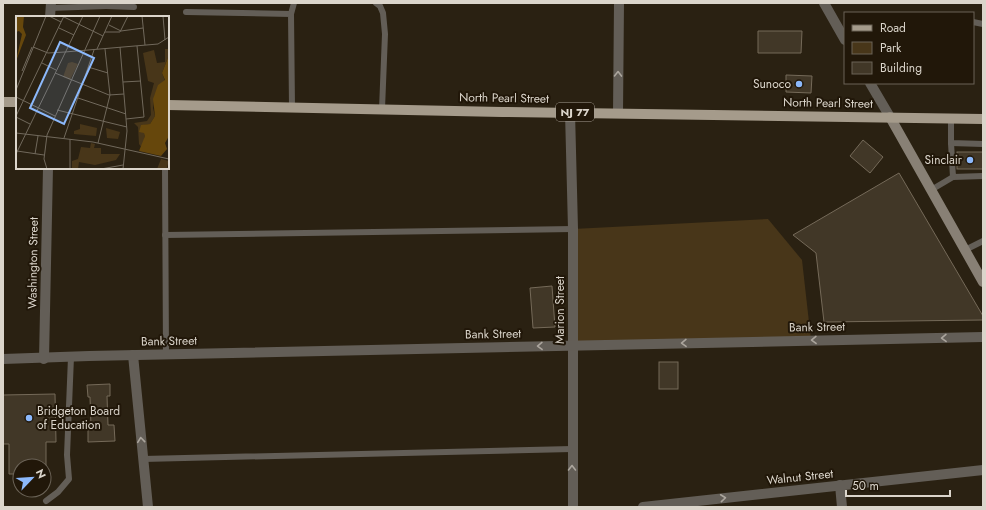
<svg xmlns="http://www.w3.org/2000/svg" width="986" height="510" font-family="Jost,sans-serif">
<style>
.green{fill:#483619}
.building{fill:#413727;stroke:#756a59}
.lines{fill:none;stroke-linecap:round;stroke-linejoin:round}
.service{stroke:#635e57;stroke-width:6}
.minor{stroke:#635e57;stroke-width:10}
.tertiary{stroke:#635e57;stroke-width:10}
.secondary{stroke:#888075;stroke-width:10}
.primary{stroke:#a59b8b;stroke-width:10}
.oneway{stroke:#aba59d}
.poi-dot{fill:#8cb9fc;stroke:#211709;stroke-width:1.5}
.labels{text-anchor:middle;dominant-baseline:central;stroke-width:4;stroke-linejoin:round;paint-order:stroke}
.shield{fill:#211709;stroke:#a39c91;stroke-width:1}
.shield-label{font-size:11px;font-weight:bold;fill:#dbd5cb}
.poi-label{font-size:12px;fill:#dbd5cb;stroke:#211709;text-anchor:end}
.street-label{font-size:12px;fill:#dbd5cb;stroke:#211709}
.inset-road{fill:none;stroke:#71695c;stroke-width:1}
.view{fill:#8cb9fc;fill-opacity:0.15;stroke:#8cb9fc;stroke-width:2}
.inset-edge{fill:none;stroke:#dbd5cb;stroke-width:2}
</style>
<rect width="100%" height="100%" fill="#2a2112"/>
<!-- green -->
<path class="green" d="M768 219 802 260 811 340 572 345 573 229Z"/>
<!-- building -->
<g class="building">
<path d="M758 31H802L801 53H758Z"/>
<path d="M786 75 812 76 811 93 786 92Z"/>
<path d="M863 140 883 157 870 173 850 156Z"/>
<rect x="957" y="152" width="26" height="17"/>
<path d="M899 173 983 316V320L824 322 816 253 793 235Z"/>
<path d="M552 286 555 327 533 328 530 288Z"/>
<rect x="659" y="362" width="19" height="27"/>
<path d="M110 384V396H107L108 425H114L115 441 88 442V426H91L90 397H88L87 385Z"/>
<path d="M55 394 56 442H46V466H20V474H9V444H3V395Z"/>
</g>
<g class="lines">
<!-- service -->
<g class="service">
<path d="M376 3 380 6 383 13 385 34 382 109"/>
<path d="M106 6 134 7"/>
<path d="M50 8 106 6 109 3"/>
<path d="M186 12 291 14 292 107"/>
<path d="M291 14 294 3"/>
<path d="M973 22 983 24"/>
<path d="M951 118V143L983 144"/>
<path d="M951 143 953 177 983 176"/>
<path d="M165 168 166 354"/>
<path d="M931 190 953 177"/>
<path d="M165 235 573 229"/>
<path d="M965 250 983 241"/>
<path d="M143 459 572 449"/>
<path d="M46 501 58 492 69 479 67 455 71 357"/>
</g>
<!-- minor -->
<g class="minor">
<path d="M50 17 51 3"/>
<path d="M570 112 573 229V507"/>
<path d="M618 113 619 3"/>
<path d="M133 355 148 507"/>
<path d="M3 359 89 356 983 337"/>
<path d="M44 359 48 168"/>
<path d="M840 485 842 507"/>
<path d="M643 507 983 470"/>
</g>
<!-- tertiary -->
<g class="tertiary">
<path d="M824 3 845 40"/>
<path d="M870 83 890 117"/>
</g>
<!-- secondary -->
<path class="secondary" d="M890 117 983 282"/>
<!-- primary -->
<g class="primary">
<path d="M3 102H17"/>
<path d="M168 105 502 112 983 119"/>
</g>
</g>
<!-- one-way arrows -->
<defs><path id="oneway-chevron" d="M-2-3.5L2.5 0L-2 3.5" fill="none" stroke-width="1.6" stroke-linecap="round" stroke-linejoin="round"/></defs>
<g class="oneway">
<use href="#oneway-chevron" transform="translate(618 74) rotate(-89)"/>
<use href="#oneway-chevron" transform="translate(944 338) rotate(179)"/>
<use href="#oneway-chevron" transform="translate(814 340) rotate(179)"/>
<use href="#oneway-chevron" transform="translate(684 343) rotate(179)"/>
<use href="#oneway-chevron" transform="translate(540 346) rotate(179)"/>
<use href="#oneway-chevron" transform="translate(141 440) rotate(-96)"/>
<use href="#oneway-chevron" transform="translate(572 468) rotate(-90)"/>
<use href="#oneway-chevron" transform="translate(723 498) rotate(-6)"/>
</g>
<!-- markers -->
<g class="poi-dot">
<circle cx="799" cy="84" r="4"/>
<circle cx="970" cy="160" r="4"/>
<circle cx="29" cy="418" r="4"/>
</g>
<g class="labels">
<!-- shield labels -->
<rect class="shield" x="556" y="103" width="38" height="18" rx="3"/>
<g class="shield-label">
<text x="575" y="112">NJ 77</text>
</g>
<!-- poi labels -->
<g class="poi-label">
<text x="791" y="84">Sunoco</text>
<text x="962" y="160">Sinclair</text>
<text x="37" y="411" text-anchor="start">Bridgeton Board<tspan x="37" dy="14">of Education</tspan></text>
</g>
<!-- street labels -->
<g class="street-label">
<text transform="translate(504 98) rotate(1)">North Pearl Street</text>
<text transform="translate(828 103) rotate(1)">North Pearl Street</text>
<text transform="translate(33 263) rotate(-89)">Washington Street</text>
<text transform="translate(560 310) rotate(-90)">Marion Street</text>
<text transform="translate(817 327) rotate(-1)">Bank Street</text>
<text transform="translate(493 334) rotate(-1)">Bank Street</text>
<text transform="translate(169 341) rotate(-1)">Bank Street</text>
<text transform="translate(800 477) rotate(-6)">Walnut Street</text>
</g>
</g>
<!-- overview -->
<g transform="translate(16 16)">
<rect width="153" height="153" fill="#2a2112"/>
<path d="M149 33H153V39L146 57 149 65 139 78 137 92 139 100 134 108 128 109 129 120 126 132 123 128 122 111 118 107 131 105 135 99 134 82 138 67 132 65 127 37 138 34 141 47 149 46ZM56 46 62 48 54 64 47 61 52 47ZM64 108 81 112 80 120 58 118V115L64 113ZM90 112 104 116 102 123 91 122ZM75 127 79 128 78 132H85V138H104L100 144 79 149 63 146 62 153H56V145L62 143 65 131 74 132ZM145 143 153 145 151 151 153 153H141Z" fill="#483619"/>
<path d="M0 0H8L7 11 10 19 0 45 6 18 3 15 0 16ZM153 39V120L149 127 151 133 145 140 123 135 129 120 128 117 123 116 125 109 134 108 139 100 137 83 142 69 149 64 146 57Z" fill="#66470c"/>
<path class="inset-road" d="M33 0 45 6M126 0 129 29M147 0 149 24M48 1 87 20M93 9 105 15 127 12M43 12 58 19M89 16H104L112 0M17 31 32 37 49 36M104 31 111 115 107 153M81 33 96 0M49 36 142 28 153 21M26 47 40 54M72 51 92 57M6 55 16 31M39 57 93 79 108 78M107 66 125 65M0 74 30 0M0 81 39 100M62 82 110 98M41 94 111 111M0 100 48 0M0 101 14 108M110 103 128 101 121 30M0 117 77 126 153 143M48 122 78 34M54 123V153M82 127 94 79 89 33M1 135 28 139M0 138 67 0M19 138 22 120M31 153 28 143 31 119 84 0M85 153 107 149"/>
<path class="view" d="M44 26 78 42 48 108 14 92Z"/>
<rect width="153" height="153" class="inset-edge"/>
</g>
<!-- border -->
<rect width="986" height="510" fill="none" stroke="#dbd5cb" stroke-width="8"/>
<!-- legend -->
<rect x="844" y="12" width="130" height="72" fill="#211709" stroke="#6b6357"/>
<rect x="852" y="25" width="20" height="6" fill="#a59b8b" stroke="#6b6357"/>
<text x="880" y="32" font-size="12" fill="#dbd5cb">Road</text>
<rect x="852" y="42" width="20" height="12" fill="#483619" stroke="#6b6357"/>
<text x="880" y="52" font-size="12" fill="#dbd5cb">Park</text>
<rect x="852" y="62" width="20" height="12" fill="#413727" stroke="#6b6357"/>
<text x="880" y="72" font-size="12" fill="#dbd5cb">Building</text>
<!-- north arrow -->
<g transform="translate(32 478) rotate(65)"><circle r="19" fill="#211709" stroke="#6b6357"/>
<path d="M0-3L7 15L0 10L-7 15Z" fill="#8cb9fc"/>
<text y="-6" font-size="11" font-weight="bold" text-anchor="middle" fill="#dbd5cb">N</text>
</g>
<!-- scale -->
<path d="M846 490v6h104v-6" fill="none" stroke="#dbd5cb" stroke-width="2"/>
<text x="852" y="490" font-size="12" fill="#dbd5cb" stroke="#211709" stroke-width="3" paint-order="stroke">50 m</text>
</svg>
